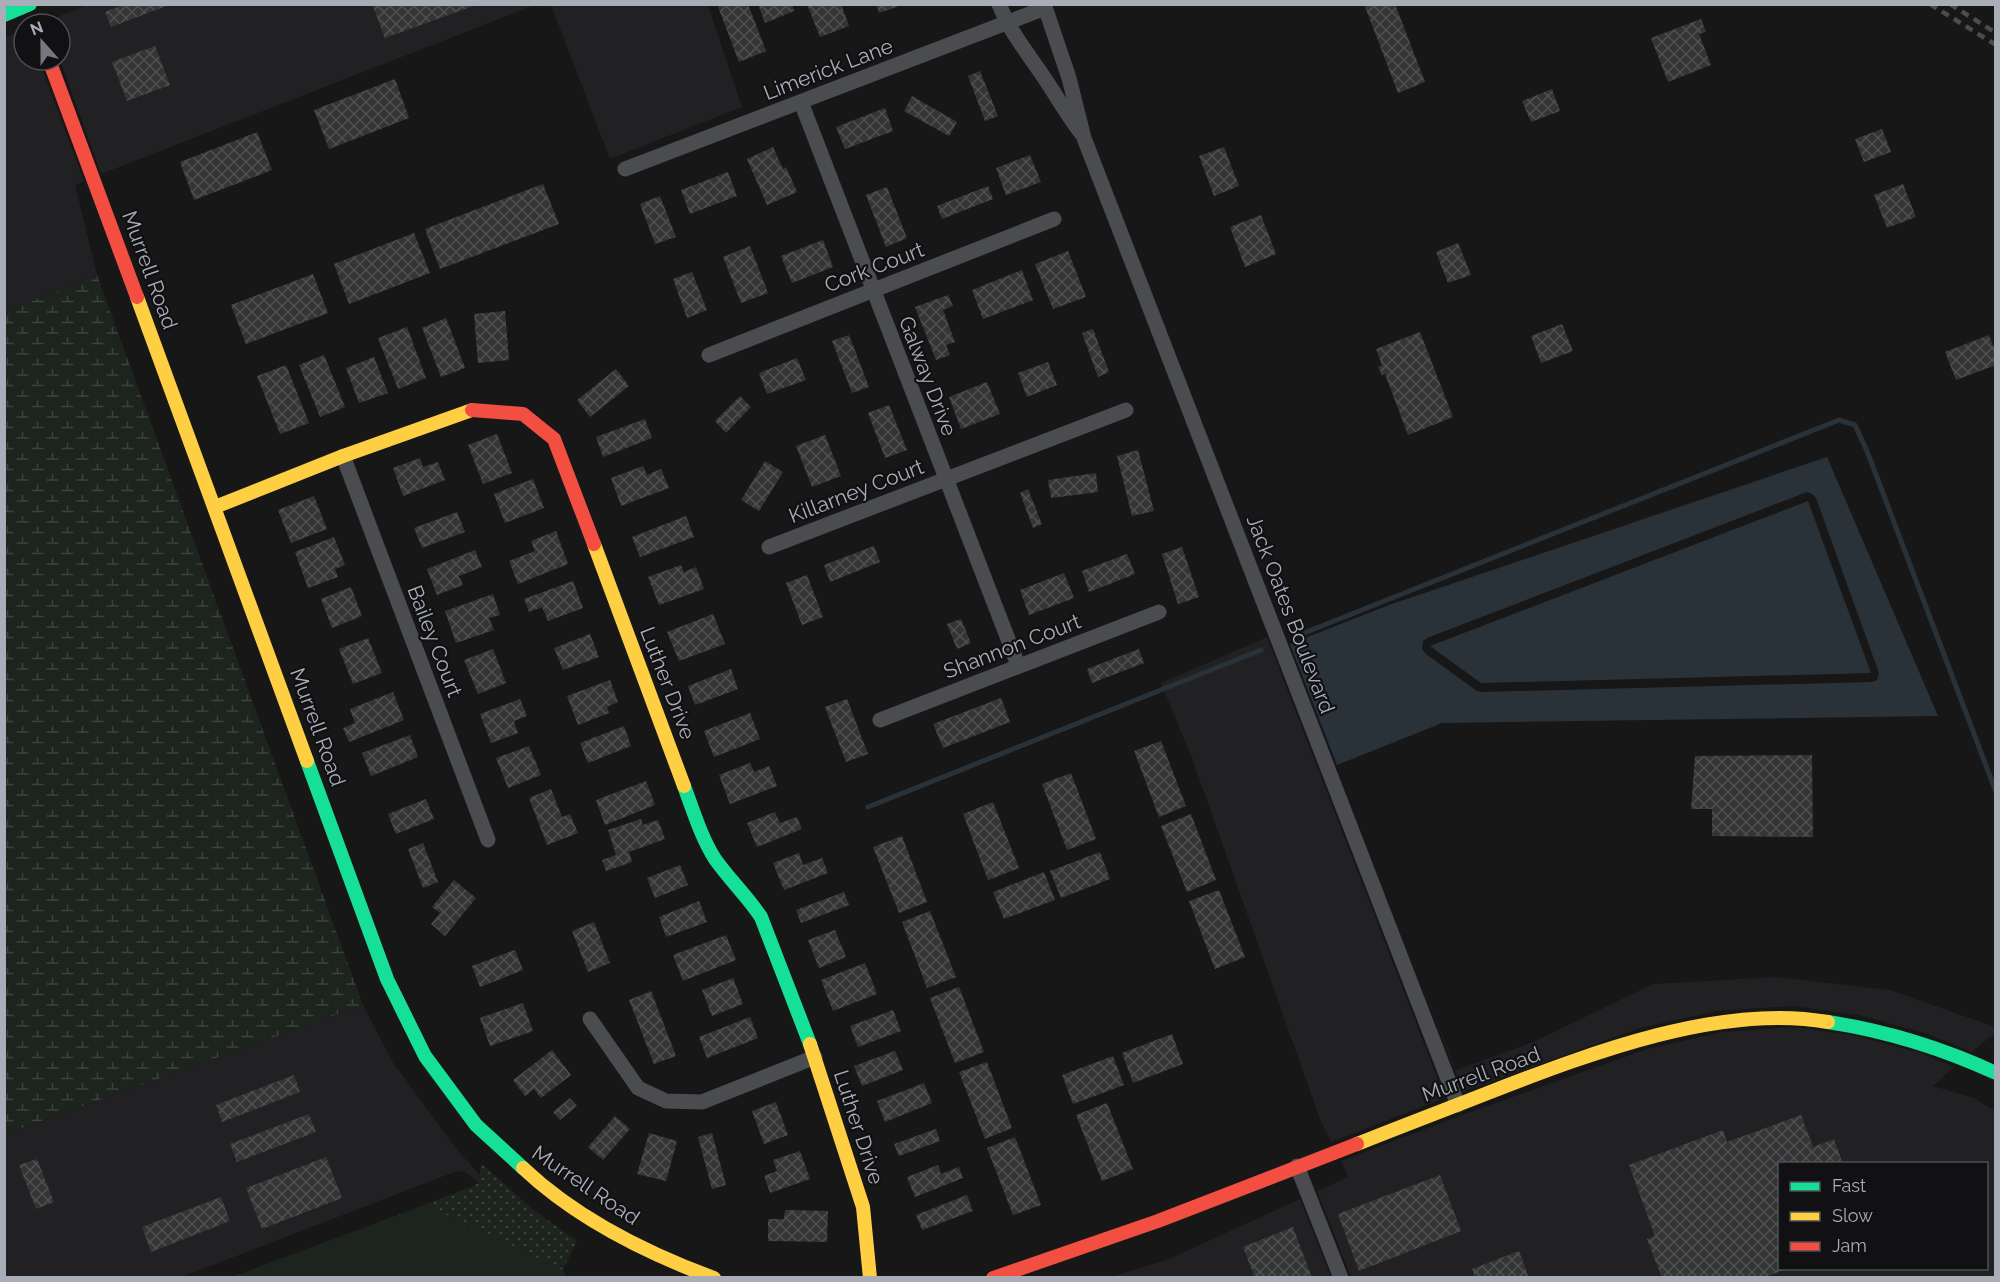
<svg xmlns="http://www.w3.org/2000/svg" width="2000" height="1282" font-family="Raleway,sans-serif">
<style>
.built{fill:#212123;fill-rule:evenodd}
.grass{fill:url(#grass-dots)}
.wetland{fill:url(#wetland-marsh)}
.pitch{fill:#1d241e}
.water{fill:#2a3239;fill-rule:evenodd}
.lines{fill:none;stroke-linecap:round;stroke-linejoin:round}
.stream{stroke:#2a3239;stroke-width:5}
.building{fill:url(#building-cross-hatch)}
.street{stroke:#4b4c50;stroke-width:15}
.fast{stroke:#16e098;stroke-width:14}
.slow{stroke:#ffcf43;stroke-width:14}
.jam{stroke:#f24e42;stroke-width:14}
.rail{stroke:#4b4c4f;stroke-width:4.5;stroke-dasharray:8 6;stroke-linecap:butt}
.labels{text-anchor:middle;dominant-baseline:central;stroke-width:4.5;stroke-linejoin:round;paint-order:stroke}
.street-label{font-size:21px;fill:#a8adb8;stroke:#111113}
</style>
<defs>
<pattern id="grass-dots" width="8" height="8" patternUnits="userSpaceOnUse" patternTransform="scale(1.5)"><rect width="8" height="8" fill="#1d241e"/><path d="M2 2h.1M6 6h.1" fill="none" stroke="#3b413d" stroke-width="1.8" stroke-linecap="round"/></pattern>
<pattern id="wetland-marsh" width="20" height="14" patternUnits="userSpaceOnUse" patternTransform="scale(1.5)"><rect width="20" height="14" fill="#1d241e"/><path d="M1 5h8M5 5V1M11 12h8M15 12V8" fill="none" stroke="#3b413d"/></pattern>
<pattern id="building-cross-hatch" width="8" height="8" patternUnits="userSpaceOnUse" patternTransform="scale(1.5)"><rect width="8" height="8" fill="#353536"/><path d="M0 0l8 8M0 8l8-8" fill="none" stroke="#4f5051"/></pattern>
</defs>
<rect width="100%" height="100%" fill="#171717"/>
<!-- built -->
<g class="built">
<path d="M89 4 535 5 101 174 60 60V24H46L45 22Z"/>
<path d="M551 5H708L742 107 610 159Z"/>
<path d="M24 30V60H39L84 181 75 185 97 275 5 312V37Z"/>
<path d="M1267 637 1445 1098 1331 1142 1320 1119 1193 761 1161 683Z"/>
<path d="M1776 977 1890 990 1995 1027V1033L1972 1052 1925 1033 1858 1015 1793 1006 1718 1011 1640 1028 1463 1092 1423 986 1456 1070 1531 1043 1653 984Z"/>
<path d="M363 1005 392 1061 454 1146 509 1208 465 1172 457 1171 182 1277 5 1278V1134Z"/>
<path d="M1795 1027 1857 1036 1921 1053 1954 1067 1933 1086 1974 1098 1995 1111V1277H1351L1317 1191 1348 1177 1341 1161 1462 1115 1647 1049 1722 1032ZM1780 1164H1986V1268H1780Z"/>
<path d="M1300 1199 1331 1277 1108 1278 1169 1259Z"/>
</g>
<!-- grass -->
<path class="grass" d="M481 1163 531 1208 577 1241 563 1270 566 1277 231 1278 474 1186 479 1182Z"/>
<!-- wetland -->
<path class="wetland" d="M97 275 363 1005 5 1134V312Z"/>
<!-- pitch -->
<path class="pitch" d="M426 1205 563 1270 566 1277H231Z"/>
<!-- water -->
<g class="water">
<path d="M1827 457 1938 716 1442 723 1337 765 1290 644 1389 605ZM1807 492 1812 494 1816 498 1879 673 1877 680 1872 682 1482 692 1477 691 1426 654 1422 649 1423 641 1427 638Z"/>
<path d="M1808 501 1871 673 1481 683 1430 646Z"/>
</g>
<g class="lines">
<!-- stream -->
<g class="stream">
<path d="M1299 635 1839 420 1855 425 1867 451 1996 792"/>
<path d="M868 807 1261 650"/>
</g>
</g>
<!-- building -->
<g class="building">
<path d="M125 4H169V5L111 27 105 12Z"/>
<path d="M372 4H476V5L385 38Z"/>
<path d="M717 4H748L766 51 739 62Z"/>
<path d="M758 4H792L794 11 765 23Z"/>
<path d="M807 4H841L849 26 820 37Z"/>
<path d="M876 4H902V5L879 13Z"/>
<path d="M1364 4H1395L1425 82 1398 93Z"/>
<path d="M1701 19 1706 32 1699 34 1711 65 1668 82 1651 38Z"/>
<path d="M155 46 170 85 127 101 112 62Z"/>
<path d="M980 71 998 116 985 121 968 76Z"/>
<path d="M395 79 409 118 329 149 314 110Z"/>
<path d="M1552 89 1560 111 1531 122 1522 101Z"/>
<path d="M912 96 957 122 949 136 904 111Z"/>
<path d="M885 108 893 131 845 149 836 127Z"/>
<path d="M1882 129 1891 152 1864 162 1855 139Z"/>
<path d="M257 132 272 170 194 200 180 162Z"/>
<path d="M773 147 783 169 786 167 797 192 767 205 747 159Z"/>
<path d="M1224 147 1239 186 1214 196 1199 156Z"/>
<path d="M1030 155 1041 182 1006 195 996 168Z"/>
<path d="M728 172 737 196 690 214 681 190Z"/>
<path d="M543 184 559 224 440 269 425 229Z"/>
<path d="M1903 184 1916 217 1887 228 1874 195Z"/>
<path d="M988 186 993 199 942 219 937 206Z"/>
<path d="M887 187 907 238 886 247 866 195Z"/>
<path d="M660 196 676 237 655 244 640 204Z"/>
<path d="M1261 215 1276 254 1245 267 1230 227Z"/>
<path d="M414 233 430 273 349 304 334 264Z"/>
<path d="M823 240 833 267 792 283 781 256Z"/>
<path d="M1458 243 1471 275 1448 283 1436 252Z"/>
<path d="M750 246 768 293 741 303 723 257Z"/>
<path d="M1068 251 1086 297 1053 309 1035 264Z"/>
<path d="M1022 270 1033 300 983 319 972 290Z"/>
<path d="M692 272 707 310 687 318 673 279Z"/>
<path d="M313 274 328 313 246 344 231 305Z"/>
<path d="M948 295 953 306 943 310 955 342 946 345 950 355 936 360 915 307Z"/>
<path d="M505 311 509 360 478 363 474 314Z"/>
<path d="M446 318 465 368 441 377 422 328Z"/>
<path d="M1562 324 1573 351 1541 363 1531 336Z"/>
<path d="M407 327 426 378 398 389 378 338Z"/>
<path d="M1093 329 1109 372 1098 377 1082 333Z"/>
<path d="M1420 332 1453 417 1408 435 1385 374 1382 375 1378 367 1382 365 1376 349Z"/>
<path d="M849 335 869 387 852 393 832 341Z"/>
<path d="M1989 335 1996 353V365L1956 380 1945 352Z"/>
<path d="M324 355 345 407 320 417 299 365Z"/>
<path d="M374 357 388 393 359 403 346 368Z"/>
<path d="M797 358 806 380 767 394 759 373Z"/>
<path d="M1048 362 1057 385 1027 397 1018 373Z"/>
<path d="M286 365 309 423 280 434 257 376Z"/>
<path d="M616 369 629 386 590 417 577 400Z"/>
<path d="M987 382 1000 414 961 429 949 397Z"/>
<path d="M740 396 751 407 726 433 715 421Z"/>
<path d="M889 405 907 450 885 458 868 413Z"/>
<path d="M645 419 652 438 603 457 596 437Z"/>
<path d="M497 434 512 473 483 484 468 445Z"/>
<path d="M825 435 841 476 812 487 796 446Z"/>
<path d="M1138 450 1154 511 1132 516 1117 456Z"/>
<path d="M420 458 423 467 438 462 445 480 403 496 393 468Z"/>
<path d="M765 461 783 472 759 511 741 500Z"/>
<path d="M643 466 647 475 661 469 669 488 621 506 611 478Z"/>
<path d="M1096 473 1098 492 1051 498 1048 480Z"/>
<path d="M533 479 544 508 505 523 494 494Z"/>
<path d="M1028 489 1042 524 1033 528 1020 493Z"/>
<path d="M314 496 327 529 291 543 278 510Z"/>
<path d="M457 512 465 532 422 548 414 528Z"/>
<path d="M686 516 694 537 640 557 632 537Z"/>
<path d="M556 531 568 564 518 584 509 561 535 551 531 541Z"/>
<path d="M334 537 345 565 335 569 338 577 308 588 295 552Z"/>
<path d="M874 546 880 562 830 582 824 565Z"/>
<path d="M1182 547 1199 597 1178 604 1162 554Z"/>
<path d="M475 550 482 567 459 576 463 585 437 595 427 569Z"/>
<path d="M1127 554 1135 574 1089 592 1082 571Z"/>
<path d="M681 565 684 572 696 567 704 589 659 605 648 577Z"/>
<path d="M1064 573 1074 598 1029 615 1020 590Z"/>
<path d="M807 575 823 617 802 625 786 583Z"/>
<path d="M573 581 583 608 548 621 542 607 529 612 524 599Z"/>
<path d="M351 587 362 616 332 628 321 599Z"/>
<path d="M493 594 500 615 489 618 494 630 456 643 445 611Z"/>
<path d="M713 614 725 644 679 661 667 632Z"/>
<path d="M961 619 971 643 957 649 947 624Z"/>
<path d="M590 634 599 657 563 670 554 648Z"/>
<path d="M368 638 382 673 353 684 339 649Z"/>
<path d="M493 649 506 683 478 694 464 660Z"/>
<path d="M1139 649 1144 663 1092 683 1087 669Z"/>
<path d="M731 669 738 689 695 705 688 686Z"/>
<path d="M610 680 618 702 607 707 609 713 578 725 567 696Z"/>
<path d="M393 692 404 720 349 742 343 728 355 723 350 709Z"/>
<path d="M1001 698 1010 722 943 748 933 724Z"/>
<path d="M520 699 527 716 514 721 518 733 491 743 480 714Z"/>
<path d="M847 699 868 754 846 762 825 707Z"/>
<path d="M750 713 760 739 714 757 704 731Z"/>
<path d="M624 726 631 746 588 763 580 743Z"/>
<path d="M410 735 418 757 371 776 362 753Z"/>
<path d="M1161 741 1186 806 1159 817 1134 751Z"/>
<path d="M529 746 541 775 508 788 496 758Z"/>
<path d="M1812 755 1813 837 1712 836V809H1691L1695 756Z"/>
<path d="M750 763 754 772 769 766 777 786 730 804 719 775Z"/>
<path d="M1071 773 1096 839 1067 850 1042 784Z"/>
<path d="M646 781 655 805 605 825 596 800Z"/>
<path d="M551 789 562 817 570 814 578 833 547 845 529 798Z"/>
<path d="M426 799 434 819 396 834 388 814Z"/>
<path d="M993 802 1019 868 988 880 963 814Z"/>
<path d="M775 812 780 823 797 817 802 829 757 847 747 823Z"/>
<path d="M1191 814 1216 880 1187 892 1161 826Z"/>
<path d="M641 819 643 825 658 820 665 839 629 852 632 862 606 871 602 860 616 855 608 830Z"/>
<path d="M902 836 927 902 899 913 873 847Z"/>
<path d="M423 843 438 882 423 888 408 849Z"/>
<path d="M1100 852 1110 879 1061 898 1050 871Z"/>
<path d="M799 853 803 865 822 858 828 873 784 890 773 863Z"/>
<path d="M680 865 688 885 655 898 647 878Z"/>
<path d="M1044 872 1055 900 1004 919 993 892Z"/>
<path d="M454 880 476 898 445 936 431 924 440 913 432 907Z"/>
<path d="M1219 890 1245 957 1215 969 1189 901Z"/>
<path d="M844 892 849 905 801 923 796 910Z"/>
<path d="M699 901 707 922 666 937 659 917Z"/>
<path d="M930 911 956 977 927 988 902 922Z"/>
<path d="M594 922 610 963 588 972 572 931Z"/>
<path d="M835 930 846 957 819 968 808 940Z"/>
<path d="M726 935 736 960 683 981 673 955Z"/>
<path d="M515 950 523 970 480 987 472 966Z"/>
<path d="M865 963 877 994 833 1011 821 980Z"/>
<path d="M733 978 743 1004 712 1016 702 990Z"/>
<path d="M959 987 984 1052 955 1063 930 998Z"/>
<path d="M651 991 676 1056 654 1064 629 1000Z"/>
<path d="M523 1003 533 1031 490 1046 480 1018Z"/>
<path d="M893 1010 901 1031 858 1047 850 1026Z"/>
<path d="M750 1017 758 1038 707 1058 699 1037Z"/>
<path d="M1172 1034 1183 1064 1133 1083 1122 1053Z"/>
<path d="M552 1050 571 1075 541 1098 534 1089 525 1096 513 1080Z"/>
<path d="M895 1051 903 1070 862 1086 854 1066Z"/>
<path d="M1113 1056 1124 1085 1073 1104 1062 1075Z"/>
<path d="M987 1062 1012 1128 985 1139 959 1072Z"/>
<path d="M294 1075 300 1092 222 1122 216 1105Z"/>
<path d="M924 1083 932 1103 885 1122 877 1101Z"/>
<path d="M570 1098 577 1106 560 1120 553 1112Z"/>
<path d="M776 1102 788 1135 764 1144 752 1111Z"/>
<path d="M1107 1103 1133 1169 1102 1181 1076 1115Z"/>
<path d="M309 1114 316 1132 237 1162 230 1144Z"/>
<path d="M1801 1115 1813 1147 1834 1139 1843 1164H1780V1268L1786 1269 1763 1278H1662L1647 1239 1655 1236 1629 1165 1723 1130 1727 1142Z"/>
<path d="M615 1116 630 1129 603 1160 588 1147Z"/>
<path d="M936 1129 940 1141 899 1156 894 1144Z"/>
<path d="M649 1133 677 1141 666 1181 637 1174Z"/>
<path d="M712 1133 726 1185 712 1189 698 1137Z"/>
<path d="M1015 1137 1041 1205 1013 1215 987 1148Z"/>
<path d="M800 1151 810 1179 770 1193 764 1176 777 1171 773 1160Z"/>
<path d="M326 1157 342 1198 262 1229 246 1188Z"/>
<path d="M37 1159 54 1202 36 1209 19 1165Z"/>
<path d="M938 1165 941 1174 959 1167 963 1178 915 1197 907 1177Z"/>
<path d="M1440 1175 1461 1231 1359 1271 1338 1214Z"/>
<path d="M967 1195 973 1211 922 1230 916 1215Z"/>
<path d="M221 1197 230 1221 151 1252 142 1227Z"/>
<path d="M785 1210 828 1211 827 1242 768 1241V1219H784Z"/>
<path d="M1293 1227 1312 1278H1255L1243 1247Z"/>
<path d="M1519 1251 1529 1278H1475L1472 1269Z"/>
</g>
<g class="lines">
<!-- street -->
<g class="street">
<path d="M999 4C1009 30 1026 51 1041 73 1055 93 1066 114 1081 133"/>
<path d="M1044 4 1069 78 1084 138 1458 1105"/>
<path d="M801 102 1018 665"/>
<path d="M625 169 1045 8"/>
<path d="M709 355 1054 219"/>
<path d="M343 456 488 840"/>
<path d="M769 547 1126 410"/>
<path d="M880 720 1159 612"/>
<path d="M590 1019 638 1088 666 1101 702 1102 815 1057"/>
<path d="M1297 1166 1341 1278"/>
</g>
<!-- fast -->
<g class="fast">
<path d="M4 15 30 4"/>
<path d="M307 761 387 979 425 1056 476 1125 523 1168"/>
<path d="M684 786C693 810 701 837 715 859 729 879 747 896 761 917L810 1044"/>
<path d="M1828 1022C1887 1031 1942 1048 1996 1073"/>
</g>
<!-- slow -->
<g class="slow">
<path d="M137 297 307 761"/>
<path d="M215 507 343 456 472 410"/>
<path d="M594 544 684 786"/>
<path d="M810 1044 863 1207 870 1278"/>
<path d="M1357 1144C1402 1126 1447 1109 1493 1091 1591 1053 1722 1003 1828 1022"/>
<path d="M523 1168C576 1218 646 1253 714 1278"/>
</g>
<!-- jam -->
<g class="jam">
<path d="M49 60 137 297"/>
<path d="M472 410 523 414 554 439 594 544"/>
<path d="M993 1278 1158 1221 1357 1144"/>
</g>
<!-- rail -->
<g class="rail">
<path d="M1930 4 1996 45"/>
<path d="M1950 4 1996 33"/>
</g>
</g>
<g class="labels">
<!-- street labels -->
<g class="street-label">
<text transform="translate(828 69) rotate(-21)">Limerick Lane</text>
<text transform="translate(874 267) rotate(-21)">Cork Court</text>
<text transform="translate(150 270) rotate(70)">Murrell Road</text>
<text transform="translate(928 376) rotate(69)">Galway Drive</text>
<text transform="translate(856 491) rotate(-21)">Killarney Court</text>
<text transform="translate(1291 614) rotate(69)">Jack Oates Boulevard</text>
<text transform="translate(435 641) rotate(69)">Bailey Court</text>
<text transform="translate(1012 646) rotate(-21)">Shannon Court</text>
<text transform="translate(668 683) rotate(69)">Luther Drive</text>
<text transform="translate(318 727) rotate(70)">Murrell Road</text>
<text transform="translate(1481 1074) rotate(-20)">Murrell Road</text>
<text transform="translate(859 1127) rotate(72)">Luther Drive</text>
<text transform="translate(586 1185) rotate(34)">Murrell Road</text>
</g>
</g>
<!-- border -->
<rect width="2000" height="1282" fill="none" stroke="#a8adb8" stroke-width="12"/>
<!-- legend -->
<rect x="1778" y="1162" width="210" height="108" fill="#111113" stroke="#4d4f55" stroke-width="1.5"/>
<rect x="1790" y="1182" width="30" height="9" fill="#16e098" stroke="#4d4f55" stroke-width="1.5"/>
<text x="1832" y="1192" font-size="18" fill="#a8adb8">Fast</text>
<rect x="1790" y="1212" width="30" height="9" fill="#ffcf43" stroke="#4d4f55" stroke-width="1.5"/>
<text x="1832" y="1222" font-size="18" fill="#a8adb8">Slow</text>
<rect x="1790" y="1242" width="30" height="9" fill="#f24e42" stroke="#4d4f55" stroke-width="1.5"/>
<text x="1832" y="1252" font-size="18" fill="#a8adb8">Jam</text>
<!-- north arrow -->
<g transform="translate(42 42) rotate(339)"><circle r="28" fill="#111113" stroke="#4d4f55" stroke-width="1.5"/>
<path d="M0-4.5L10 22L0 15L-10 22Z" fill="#757880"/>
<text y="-9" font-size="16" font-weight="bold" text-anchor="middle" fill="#a8adb8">N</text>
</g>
</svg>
